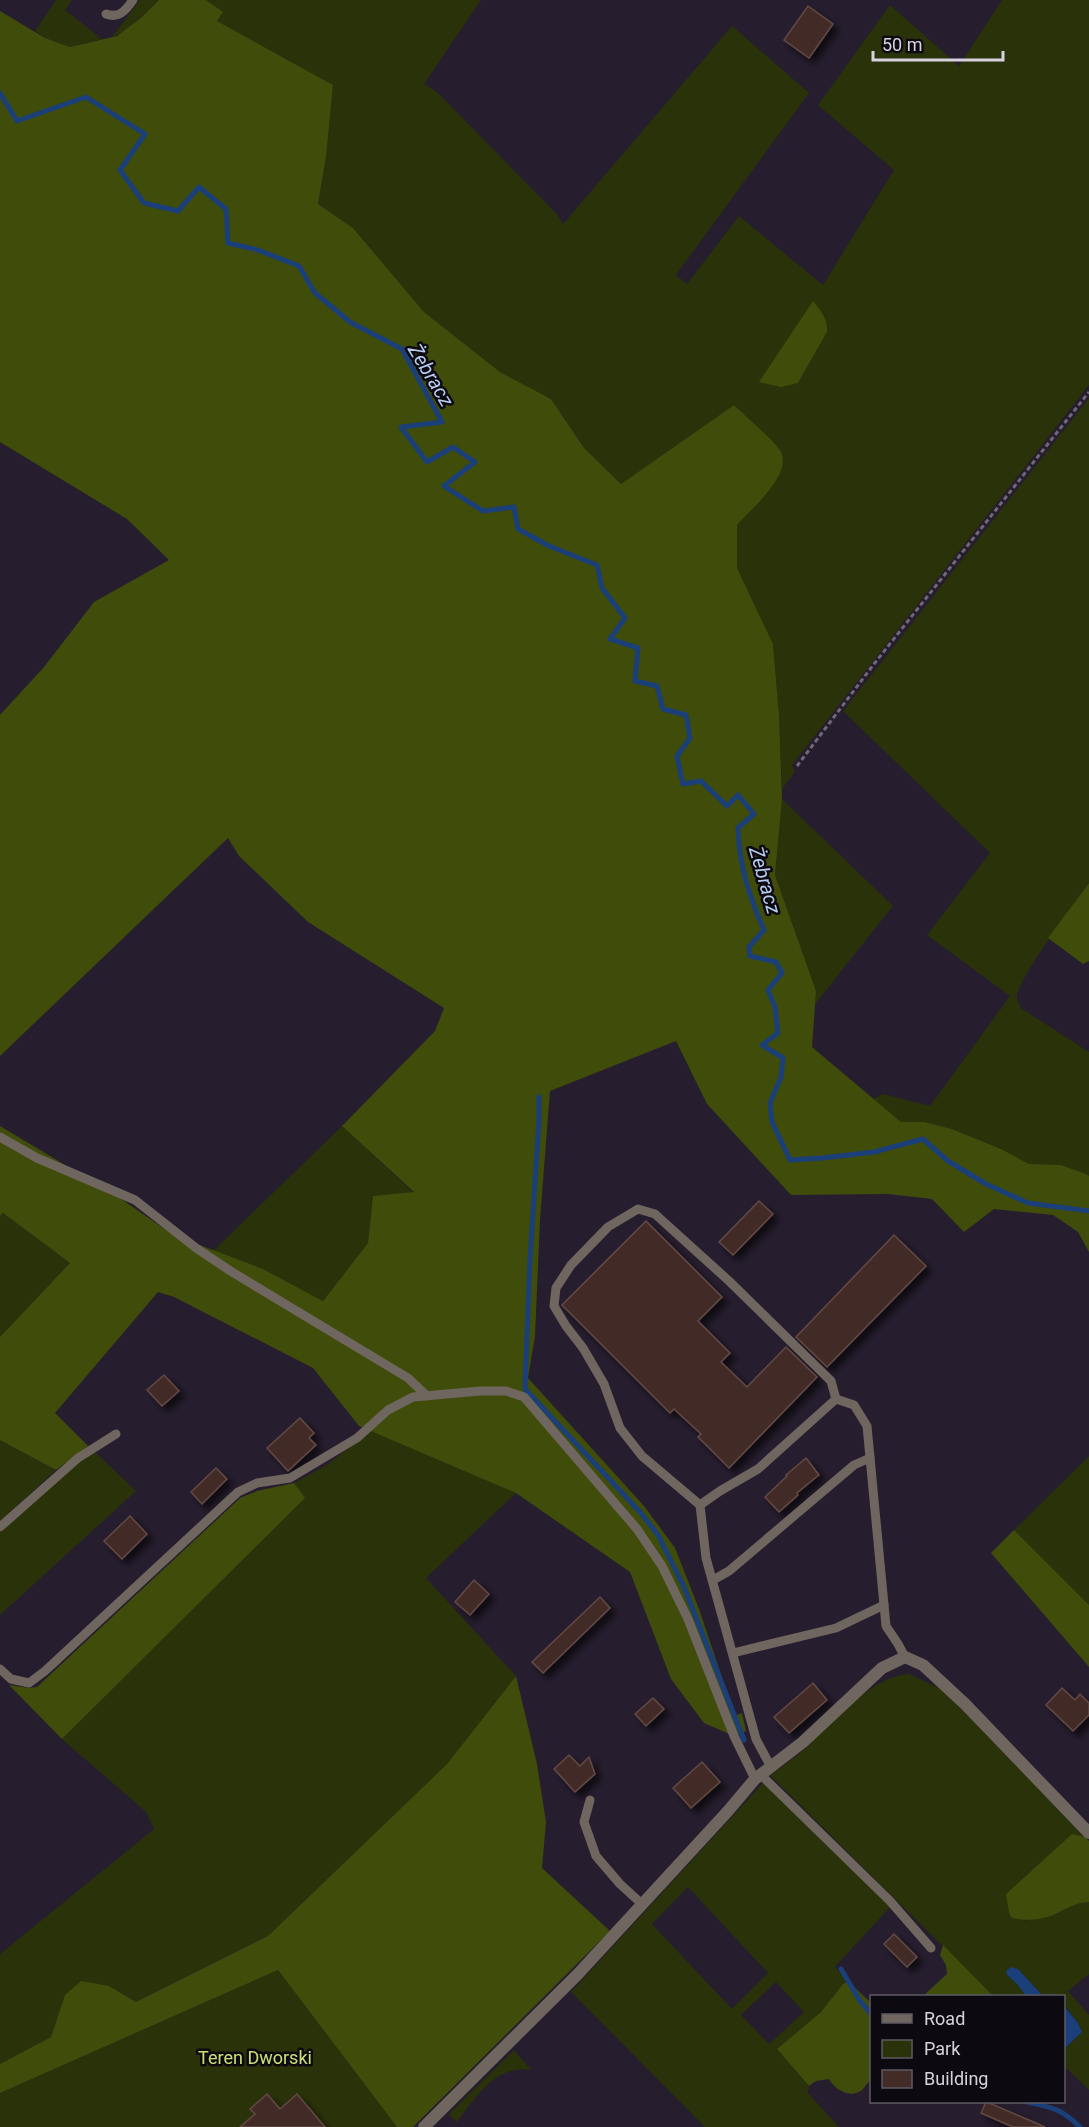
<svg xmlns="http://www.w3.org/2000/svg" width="1089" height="2127" font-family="Roboto,sans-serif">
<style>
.green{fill:#2a320a;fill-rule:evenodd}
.forest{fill:#404c0a}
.water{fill:#1a3f79}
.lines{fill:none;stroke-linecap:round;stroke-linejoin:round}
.stream{stroke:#1a3f79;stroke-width:5}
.building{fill:#432c28;stroke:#624944;stroke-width:1.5;filter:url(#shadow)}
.path{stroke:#706877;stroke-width:3;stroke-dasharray:4.5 3;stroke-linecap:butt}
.service{stroke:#6f665f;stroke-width:9}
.minor{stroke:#6f665f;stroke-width:12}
.labels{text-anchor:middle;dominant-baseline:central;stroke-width:5;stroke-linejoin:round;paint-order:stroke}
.park-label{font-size:18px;fill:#c8e073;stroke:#0d0911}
.water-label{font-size:20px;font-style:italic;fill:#b5ccef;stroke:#0d0911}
</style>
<defs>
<filter id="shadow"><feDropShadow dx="5.5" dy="5.5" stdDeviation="3" flood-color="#0009"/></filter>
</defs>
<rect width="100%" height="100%" fill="#261d2e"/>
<!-- green -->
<g class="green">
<path d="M56 0H72L65 10 102 39 70 47 45 38 35 31Z"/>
<path d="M140 0H159C147 12 128 33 112 37Z"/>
<path d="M206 0H481L424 84 437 92 556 213 563 224 732 26 809 93 676 275 687 284 739 216 823 285 894 170 818 105 890 5 959 66 1002 0H1089V385L792 765 795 772 782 789 779 715 773 644 737 568V525L778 478 780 450 734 405 621 484 584 448 551 399 500 372 424 312 353 228 318 204 326 157 333 85 217 21 222 12ZM813 302 827 332 798 383 760 382Z"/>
<path d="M1089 398V883C1076 901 1015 982 1017 999 1018 1002 1020 1005 1021 1008L1089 1052V1176L1086 1174 1061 1165 1029 1164 1001 1149 952 1129 924 1122H901L873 1099 883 1094 930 1106 1010 996 927 935 990 853 843 711Z"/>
<path d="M782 799 893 906 815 1004 816 991 775 875Z"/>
<path d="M342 1126 414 1193 373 1196 368 1243 323 1301 263 1269 213 1251Z"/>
<path d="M3 1213 70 1263 0 1337V1216Z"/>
<path d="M372 1431 516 1493 426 1578 516 1676 447 1764 268 1936 136 2002 109 1986 65 1995 51 2037 0 2064V1954L154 1829 146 1812 62 1739 304 1498 294 1483 325 1466Z"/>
<path d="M0 1440 56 1470 0 1521Z"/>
<path d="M95 1452 136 1491 0 1615V1531L76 1464Z"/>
<path d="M1089 1456V1605L1014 1530Z"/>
<path d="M909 1674 943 1690 1085 1837 1023 1921 1053 1915 1078 1902H1089V1974L1068 1991 1089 2015V2090L1064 2066V2049L1082 2032C1078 2018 1064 2012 1064 1996H1056L1054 1994 1042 1995 1018 1969 1007 1975 1017 1984 1026 1996H993L770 1775C783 1766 796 1757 808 1746 834 1722 871 1676 909 1674Z"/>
<path d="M763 1783 890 1907 835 1967 848 1981 843 1984 821 2012 777 2049 809 2086 808 2093 839 2127H705L571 1992ZM688 1887 768 1973 732 2009 652 1924ZM776 1982 804 2012 769 2044 741 2015Z"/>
<path d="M278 1970 397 2127H0V2093Z"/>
<path d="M514 2050 531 2070C496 2064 476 2097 457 2122L449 2114Z"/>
</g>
<!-- forest -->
<g class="forest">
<path d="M159 0H206L223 12 217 21 333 85 326 157 318 204 353 228 424 312 500 372 551 399 584 448 621 484 734 405C744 415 777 443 781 452 792 475 752 508 737 525V568L773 644 779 715 782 799 775 875 816 991 812 1047 901 1122H924L952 1129 1001 1149 1029 1164 1061 1165 1086 1174 1089 1176V1252L1078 1232 1053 1215 994 1209 964 1232 932 1199 888 1194 791 1195 707 1104 676 1041 550 1091 540 1220 535 1336 528 1378 644 1506 675 1548 699 1609 735 1716 742 1713 746 1731 734 1736 704 1723 671 1679 630 1572 516 1493 359 1426 313 1368 174 1297 158 1292 55 1413 88 1446 56 1470 0 1440V1337L70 1263 3 1213 0 1216V1126L117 1196 173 1235 263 1269 323 1301 368 1243 373 1196 414 1192 342 1126 435 1031 444 1008 308 922 239 856 228 838 0 1056V715L44 667 94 602 169 560 127 519 0 442V11L45 38 70 47 117 36 141 18Z"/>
<path d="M813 301C821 311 828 319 827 332L798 383 781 387 759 382Z"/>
<path d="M1089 883V961L1083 964 1048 938Z"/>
<path d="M294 1483 305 1498 62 1739 9 1685 29 1688 37 1687 240 1498 257 1491Z"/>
<path d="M1014 1530 1089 1605V1667L991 1553Z"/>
<path d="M516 1676 537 1764 546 1822 542 1868 610 1931 413 2127H397L278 1970 0 2093V2064L51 2037 65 1995 81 1981 109 1986 136 2002 268 1936 447 1764Z"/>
<path d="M1072 1834 1085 1837 1089 1841V1902C1073 1903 1067 1909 1053 1915 1041 1920 1023 1922 1011 1917L1009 1912 1006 1894Z"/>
<path d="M943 1945 993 1996H923L947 1974 946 1965 940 1955Z"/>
<path d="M848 1981 871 2003 872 2079C868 2082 865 2087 862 2090 850 2099 835 2090 829 2079L816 2081 809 2086 777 2049 821 2012 843 1984Z"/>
</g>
<!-- water -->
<g class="water">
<path d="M1011 1967 1018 1969 1042 1995 1054 1994 1056 1996H1026L1017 1984 1007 1975 1006 1971Z"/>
<path d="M1064 2006 1078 2023 1082 2032 1064 2049Z"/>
</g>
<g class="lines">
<!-- stream -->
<g class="stream">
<path d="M0 93 17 121 86 97 145 134 120 170 144 203 178 211 199 187 226 209 228 243 258 250 299 266 315 293 350 322 402 349 442 422 401 427 427 462 453 447 475 462 444 486 483 511 514 507 518 529 549 546 597 565 602 588 625 618 610 639 638 648 635 681 657 686 663 709 686 715 690 738 677 756 683 784 701 781 727 806 738 795 754 814 738 828C739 865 749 896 764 930L749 947 750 956 776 962 782 973 768 990 775 1007 778 1033 762 1045 783 1058 781 1077 770 1103 772 1122 790 1160 822 1158 874 1152 923 1139 948 1161 986 1184 1028 1203 1089 1211"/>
<path d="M539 1097V1120L530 1259 525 1387 526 1390 640 1512 658 1535 684 1587 744 1740"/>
<path d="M841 1969 860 2001 872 2015"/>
<path d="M1027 2102C1053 2108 1060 2108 1080 2127"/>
</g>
</g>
<!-- building -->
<g class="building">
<path d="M808 6 833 24 809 58 784 40Z"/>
<path d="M759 1201 773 1214 733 1255 719 1242Z"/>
<path d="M646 1221 722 1297 698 1321 730 1353 721 1362 747 1387 786 1347 817 1377 729 1468 698 1437 701 1434 674 1409 670 1413 562 1305Z"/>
<path d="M894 1235 926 1266 827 1367 796 1337Z"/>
<path d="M164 1375 179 1391 162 1406 147 1390Z"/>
<path d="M300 1418 314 1433 309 1438 316 1445 288 1471 267 1448Z"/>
<path d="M806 1458 819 1475 797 1493 798 1495 779 1512 765 1497 787 1476 786 1475Z"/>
<path d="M216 1468 227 1479 202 1504 191 1492Z"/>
<path d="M130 1516 147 1534 122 1559 104 1541Z"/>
<path d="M474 1580 489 1594 470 1615 455 1602Z"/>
<path d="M600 1597 610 1608 543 1673 532 1662Z"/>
<path d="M813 1683 827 1700 789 1733 774 1717Z"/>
<path d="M1062 1688 1075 1700 1080 1694 1089 1703V1715L1073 1731 1046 1705Z"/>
<path d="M653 1698 664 1709 646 1726 635 1714Z"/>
<path d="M569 1755 580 1766 589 1757 595 1774 575 1792 554 1769Z"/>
<path d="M702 1762 720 1782 691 1808 673 1788Z"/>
<path d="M894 1934 917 1957 907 1967 884 1944Z"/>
<path d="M267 2094 280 2109 297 2094 325 2127H240L255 2114 250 2109Z"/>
<path d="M986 2102H987L1045 2127H1013L981 2113Z"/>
</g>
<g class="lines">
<!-- path -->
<path class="path" d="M797 766 874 664 1089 392"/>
<!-- service -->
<g class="service">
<path d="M106 14C119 19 126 10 133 0"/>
<path d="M0 1137 37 1158 135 1200 196 1248 232 1272 408 1378 427 1396"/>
<path d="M700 1505 642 1456 620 1428 604 1384 583 1348 566 1326 554 1306 556 1288 571 1265 608 1227 638 1209 655 1214 729 1281 831 1381 836 1399"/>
<path d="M0 1527 78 1458 116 1434"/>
<path d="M713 1580 729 1571 854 1465 870 1458"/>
<path d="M733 1653 836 1628 884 1605"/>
<path d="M0 1669 11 1679 29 1683 45 1671 238 1492 257 1483 290 1478 357 1438 388 1410 413 1397 480 1391H506L524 1397 637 1529 662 1566 688 1619 734 1736 755 1779"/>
<path d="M771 1767 756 1739 706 1558 700 1505 720 1491 758 1469 836 1399 854 1405 867 1426 886 1626 898 1644 905 1657"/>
<path d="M761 1775 890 1901 931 1948"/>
<path d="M590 1800 584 1822 596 1856 620 1884 643 1905"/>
</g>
<!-- minor -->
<path class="minor" d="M424 2127 578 1974 728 1811 755 1779 803 1742 882 1668 905 1657 923 1665 965 1704 1089 1833"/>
</g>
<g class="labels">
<!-- park labels -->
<g class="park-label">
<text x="255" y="2057">Teren Dworski</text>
</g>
<!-- water labels -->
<g class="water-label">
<text transform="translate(431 375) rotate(59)">Żebracz</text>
<text transform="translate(765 880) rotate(74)">Żebracz</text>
</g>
</g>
<!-- legend -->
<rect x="870" y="1995" width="195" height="108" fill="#0d0911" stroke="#5e5963" stroke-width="1.5"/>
<rect x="882" y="2014" width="30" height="9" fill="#6f665f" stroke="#5e5963" stroke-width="1.5"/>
<text x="924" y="2025" font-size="18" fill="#d8d2de">Road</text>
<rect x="882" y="2040" width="30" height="18" fill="#2a320a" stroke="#5e5963" stroke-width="1.5"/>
<text x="924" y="2055" font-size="18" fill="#d8d2de">Park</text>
<rect x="882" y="2070" width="30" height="18" fill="#432c28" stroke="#5e5963" stroke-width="1.5"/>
<text x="924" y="2085" font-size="18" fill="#d8d2de">Building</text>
<!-- scale -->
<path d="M873 51v9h130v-9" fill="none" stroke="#d8d2de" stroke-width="3"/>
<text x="882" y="51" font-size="18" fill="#d8d2de" stroke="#0d0911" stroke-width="4.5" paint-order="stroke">50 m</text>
</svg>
